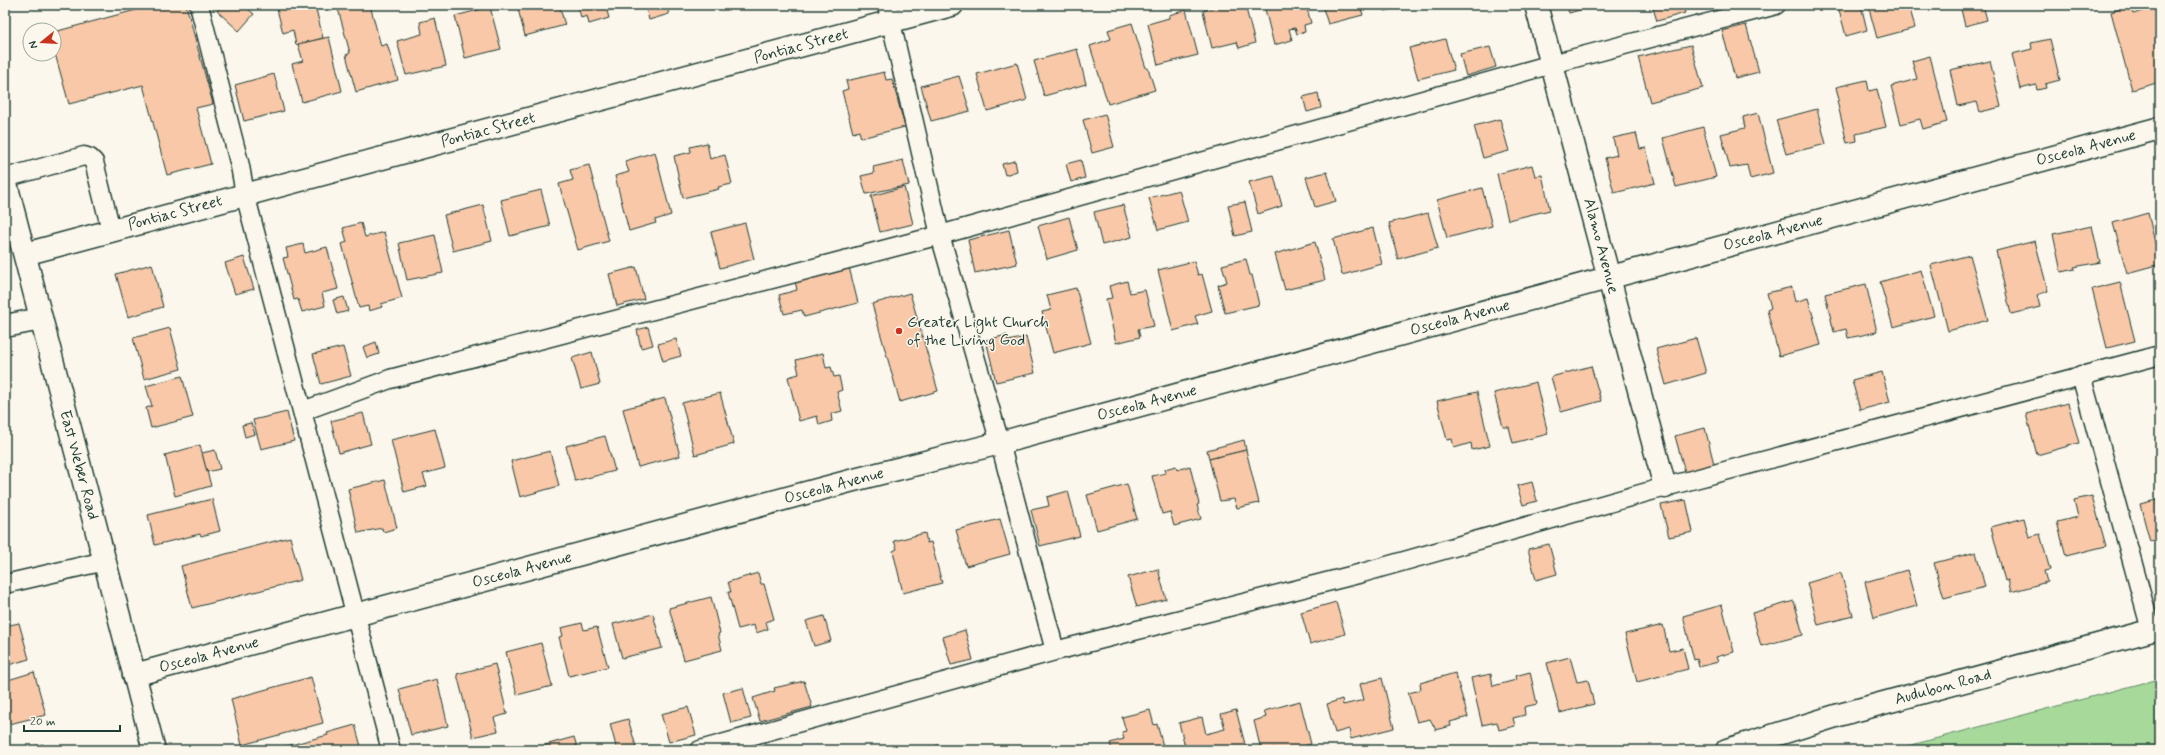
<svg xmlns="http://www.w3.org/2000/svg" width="2165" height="755" font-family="Mynerve,sans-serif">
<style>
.green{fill:#a6d99a;stroke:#628b67}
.building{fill:#f8c8a8;stroke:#1f3d34}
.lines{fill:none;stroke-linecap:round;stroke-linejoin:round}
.lane-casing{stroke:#1f3d34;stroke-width:21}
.street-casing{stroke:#1f3d34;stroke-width:25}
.secondary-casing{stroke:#1f3d34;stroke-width:25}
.lane{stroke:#fbf7ec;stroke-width:18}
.street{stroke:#fbf7ec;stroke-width:22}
.secondary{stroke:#fbf7ec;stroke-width:22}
.poi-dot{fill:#c8321e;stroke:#fbf7ec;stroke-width:1.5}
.labels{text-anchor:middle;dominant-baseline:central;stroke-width:3;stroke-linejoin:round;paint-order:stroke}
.street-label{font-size:16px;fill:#1f3d34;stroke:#fbf7ec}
.poi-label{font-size:16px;fill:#1f3d34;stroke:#fbf7ec;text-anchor:start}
</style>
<rect width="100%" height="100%" fill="#fbf7ec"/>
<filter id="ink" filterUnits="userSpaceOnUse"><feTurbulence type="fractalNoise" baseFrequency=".025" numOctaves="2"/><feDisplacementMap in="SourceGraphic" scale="8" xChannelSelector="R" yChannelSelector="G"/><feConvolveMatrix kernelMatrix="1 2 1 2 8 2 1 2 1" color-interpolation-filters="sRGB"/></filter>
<g filter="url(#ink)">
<!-- green -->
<path class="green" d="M2158 679 2160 686V750H1893Z"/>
<!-- building -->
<g class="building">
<path d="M154 5H186L213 104 196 108 211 164 167 175 143 85 69 104 54 50V32Z"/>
<path d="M222 5H243L254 14 239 31 217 11Z"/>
<path d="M276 5H315L323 38 296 45 293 30 283 33Z"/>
<path d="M337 5H370L381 46 387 44 398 80 356 92 346 55 350 53Z"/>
<path d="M517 5H559L565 25 525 36Z"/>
<path d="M578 5H623L624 7 607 11 609 18 589 24 587 16 581 18Z"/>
<path d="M645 5H666L669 14 649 20Z"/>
<path d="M1220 5H1245L1255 43 1239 48 1237 42 1212 48 1203 11Z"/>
<path d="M1264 5H1306L1311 23 1304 25 1305 32 1297 34 1295 28 1289 29 1292 40 1274 45Z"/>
<path d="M1322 5H1360L1363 15 1328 24Z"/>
<path d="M1384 5H1408L1385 11Z"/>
<path d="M1567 5H1597L1569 13Z"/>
<path d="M1652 5H1683L1685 13 1657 21Z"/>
<path d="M1861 5 1867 30 1846 36 1838 6Z"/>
<path d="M1868 5H1909L1915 28 1877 38Z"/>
<path d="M1960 5H1983L1987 20 1965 26Z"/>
<path d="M2130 6 2133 14 2157 7 2160 17V82L2132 90 2111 12Z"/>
<path d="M490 7 501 49 465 58 455 16Z"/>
<path d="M1186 10 1198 55 1158 65 1148 24 1169 18V15Z"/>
<path d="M435 18 446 66 406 75 397 41 422 34 420 22Z"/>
<path d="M1132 23 1146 68H1148L1155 90 1108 104 1090 46 1111 39 1108 30Z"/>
<path d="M1746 25 1759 72 1735 78 1722 31Z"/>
<path d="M329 37 342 91 302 102 292 64 303 61 298 44Z"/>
<path d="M1445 39 1454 70 1418 79 1409 48Z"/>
<path d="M2050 39 2060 80 2045 84 2046 88 2037 90 2036 85 2020 89 2012 54 2032 49 2031 43Z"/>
<path d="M1691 45 1703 88 1650 102 1638 57Z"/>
<path d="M1490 47 1496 67 1466 76 1460 54Z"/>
<path d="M1077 49 1086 84 1044 96 1034 61Z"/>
<path d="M1930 56 1947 122 1923 129 1920 119 1901 124 1891 86 1917 79 1912 61Z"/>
<path d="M1990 61 2001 107 1980 112 1977 102 1958 106 1950 70Z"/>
<path d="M1017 63 1027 100 987 111 977 74Z"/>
<path d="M884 72 886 80 892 79 905 127 861 138 859 131 853 133 842 91 848 89 846 81Z"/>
<path d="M274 74 284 111 244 121 235 85Z"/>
<path d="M959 76 970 111 931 121 921 86Z"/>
<path d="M1867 80 1869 91 1877 89 1886 127 1856 134 1857 141 1847 143 1837 101 1839 100 1836 87Z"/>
<path d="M1318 93 1321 108 1307 112 1303 97Z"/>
<path d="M1817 109 1826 144 1786 154 1776 120Z"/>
<path d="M1758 113 1773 173 1750 179 1747 165 1730 168 1721 134 1745 128 1743 117Z"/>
<path d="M1105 114 1114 147 1092 153 1083 120Z"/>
<path d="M1500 119 1509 151 1483 158 1474 126Z"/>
<path d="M1703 127 1716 177 1676 187 1663 138Z"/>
<path d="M1636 133 1640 149 1646 148 1655 183 1614 193 1605 158 1617 155 1613 138Z"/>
<path d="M707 143 710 159 725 155 732 184 718 187 719 189 683 198 674 156 691 152 690 147Z"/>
<path d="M655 152 671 215 655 220 656 223 629 231 615 176 629 172 625 161Z"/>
<path d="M903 160 909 185 866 194 861 176 874 173 873 167Z"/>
<path d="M1081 160 1085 178 1071 182 1066 164Z"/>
<path d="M1015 161 1017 171 1005 175 1002 164Z"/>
<path d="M589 165 609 241 578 250 559 184 573 180 570 170Z"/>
<path d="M1532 165 1535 176 1542 175 1550 210 1508 220 1497 174Z"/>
<path d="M1327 172 1336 201 1315 207 1306 177Z"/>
<path d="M1274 176 1282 206 1258 214 1249 182Z"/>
<path d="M904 187 913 224 880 232 871 196Z"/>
<path d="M1482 188 1492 226 1447 238 1437 200Z"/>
<path d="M541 190 550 226 510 236 501 200Z"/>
<path d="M1179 190 1188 222 1158 230 1149 198Z"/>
<path d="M1245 202 1252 232 1235 236 1228 205Z"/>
<path d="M483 205 492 241 453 251 444 215Z"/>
<path d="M1123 205 1132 237 1102 245 1094 212Z"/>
<path d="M1428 213 1438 248 1398 259 1389 223Z"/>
<path d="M2148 213 2160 264 2127 273 2113 223Z"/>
<path d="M1069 217 1078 250 1047 259 1038 226Z"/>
<path d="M361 223 365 237 384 232 402 298 381 304 382 307 369 311 368 306 359 308 342 244 347 242 343 228Z"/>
<path d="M745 223 754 259 720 268 711 232Z"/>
<path d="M2092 226 2100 262 2074 267 2075 269 2061 272 2053 234Z"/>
<path d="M1373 228 1382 264 1342 275 1333 239Z"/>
<path d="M1009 230 1017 264 975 273 968 240Z"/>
<path d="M435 235 443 273 407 280 399 243Z"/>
<path d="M2035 241 2048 291 2037 295 2040 307 2011 314 1996 251Z"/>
<path d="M1315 242 1325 280 1285 290 1275 254Z"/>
<path d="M303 244 305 253 327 247 338 289 322 293 325 306 302 312 298 299 294 300 283 258 288 257 286 248Z"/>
<path d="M1970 255 1988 320 1948 331 1931 265Z"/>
<path d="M244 257 254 289 235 294 225 263Z"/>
<path d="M1246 259 1250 275H1252L1259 305 1225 313 1218 285 1227 282 1222 265Z"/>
<path d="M1194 261 1198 275 1202 274 1212 311 1195 316 1198 324 1173 331 1158 270Z"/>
<path d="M152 264 163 307 128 317 116 274Z"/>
<path d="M636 267 644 299 617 306 609 274Z"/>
<path d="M849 267 858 303 804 317 802 310 784 314 779 295 797 290 795 281Z"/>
<path d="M1921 270 1934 316 1893 327 1880 282Z"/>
<path d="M1127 281 1130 293 1145 290 1154 326 1138 329 1140 337 1116 343 1106 299 1112 298 1109 286Z"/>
<path d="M2120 282 2135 341 2107 348 2092 289Z"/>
<path d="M1866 284 1877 332 1848 338 1846 329 1834 332 1825 294Z"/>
<path d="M1792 287 1795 302 1808 298 1821 345 1779 356 1767 310 1771 308 1767 293Z"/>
<path d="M1076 288 1091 343 1053 353 1042 312 1051 310 1047 295Z"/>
<path d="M910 293 938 391 900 402 872 304Z"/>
<path d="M344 297 348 311 337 314 333 300Z"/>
<path d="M648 327 653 345 641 348 637 330Z"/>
<path d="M170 328 181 369 144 379 133 338Z"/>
<path d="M1007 335 1008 341 1026 337 1035 373 996 382 986 340Z"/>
<path d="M1696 338 1706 373 1666 385 1656 349Z"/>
<path d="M676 339 681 356 663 361 658 344Z"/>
<path d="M376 342 379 354 367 358 363 347Z"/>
<path d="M343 347 351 376 321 384 313 354Z"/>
<path d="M592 352 600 384 581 389 572 358Z"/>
<path d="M823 353 826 368 831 367 834 377 839 376 842 390 837 392 842 411 831 414 832 421 819 425 817 416 799 421 788 377 799 374 796 360Z"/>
<path d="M1591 366 1601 401 1561 412 1551 377Z"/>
<path d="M1882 372 1890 402 1860 410 1852 380Z"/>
<path d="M182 376 193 417 151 428 146 408 152 406 146 386Z"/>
<path d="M1536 382 1548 434 1513 443 1509 427H1503L1494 393Z"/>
<path d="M1477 392 1490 446 1472 450 1471 443 1454 448 1452 439 1447 440 1437 401Z"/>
<path d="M720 393 734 444 695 455 682 403Z"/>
<path d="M665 398 680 456 638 467 623 409Z"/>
<path d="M2068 403 2079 443 2037 455 2026 414Z"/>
<path d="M287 412 294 441 261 449 253 420Z"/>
<path d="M363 413 371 444 339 453 331 421Z"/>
<path d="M251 423 255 434 245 437 242 425Z"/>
<path d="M1705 428 1714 464 1685 472 1675 436Z"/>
<path d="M435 429 445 468 423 474 427 486 404 492 391 440Z"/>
<path d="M605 436 615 471 575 481 566 446Z"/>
<path d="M1244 440 1246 450 1209 459 1207 450Z"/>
<path d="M200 445 211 486 175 496 165 455Z"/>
<path d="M215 450 220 469 207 472 202 453Z"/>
<path d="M1246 450 1259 503 1237 508 1234 499 1220 501 1209 459Z"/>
<path d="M550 451 559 486 520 497 511 461Z"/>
<path d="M1176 466 1177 470 1190 466 1199 504 1197 505 1201 519 1174 526 1170 512 1162 514 1152 476 1166 473 1165 469Z"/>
<path d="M385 480 397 528 383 532 382 528 358 533 348 489Z"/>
<path d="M1532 482 1537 501 1523 505 1517 486Z"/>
<path d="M1127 484 1137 519 1097 530 1087 495Z"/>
<path d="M1068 491 1080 536 1040 546 1031 510 1049 506 1047 497Z"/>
<path d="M2092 496 2106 546 2066 556 2057 522 2078 517 2074 500Z"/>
<path d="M212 499 220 531 201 536 200 534 155 545 148 515Z"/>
<path d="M2160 499V540L2150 542 2140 504Z"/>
<path d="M1686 500 1693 532 1669 537 1661 505Z"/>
<path d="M2024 518 2029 537 2040 534 2050 570 2044 571 2047 582 2011 592 2008 580 2005 581 1991 527Z"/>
<path d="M1000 519 1010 554 966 566 956 530Z"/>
<path d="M925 533 927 543 931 542 942 583 903 593 893 551 897 549 894 541Z"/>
<path d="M290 537 301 580 192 608 181 566Z"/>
<path d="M1549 544 1557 574 1536 580 1528 549Z"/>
<path d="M1976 552 1985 587 1944 598 1934 563Z"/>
<path d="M1158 569 1166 599 1137 607 1128 577Z"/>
<path d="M1907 570 1917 606 1874 618 1865 582Z"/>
<path d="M758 573 761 584H764L774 619 766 622 768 629 756 633 754 625 738 629 728 592H731L728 582Z"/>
<path d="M1841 573 1853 616 1818 625 1807 583Z"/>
<path d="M711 597 720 633 718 634 722 650 684 660 669 608Z"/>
<path d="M1794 601 1803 635 1761 646 1752 613Z"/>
<path d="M1336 602 1345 634 1310 644 1301 612Z"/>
<path d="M1722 605 1734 652 1716 657 1718 662 1699 667 1697 659 1694 660 1683 616Z"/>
<path d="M5 613 10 625 19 623 29 659 5 666Z"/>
<path d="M653 614 662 648 622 658 613 624Z"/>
<path d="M824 616 831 641 814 646 806 621Z"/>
<path d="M582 623 584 630 597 627 608 667 569 676 559 637 563 636 561 628Z"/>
<path d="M1663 625 1669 651 1683 648 1688 669 1637 682 1625 634Z"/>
<path d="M965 630 973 660 951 665 943 637Z"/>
<path d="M541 643 552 686 517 695 506 652Z"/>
<path d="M1570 657 1577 682 1588 680 1594 704 1560 713 1547 663Z"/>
<path d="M495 664 507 714 494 718 498 731 473 737 457 674Z"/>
<path d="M34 672 46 715 5 725V681Z"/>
<path d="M1530 672 1537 704 1524 707 1525 715 1513 718 1515 726 1499 730 1497 722 1482 725 1471 678 1491 674 1493 686 1516 680 1515 676Z"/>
<path d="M1455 673 1468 717 1450 722 1451 726 1436 730 1430 719 1417 722 1408 693 1421 690 1420 683Z"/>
<path d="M311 677 323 723 242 745 231 699Z"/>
<path d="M1382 678 1394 728 1351 739 1349 729 1335 733 1327 704 1342 699 1343 705 1364 700 1360 684Z"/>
<path d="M437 679 448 726 411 735 399 689Z"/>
<path d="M804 681 812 707 760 721 753 698 775 691 774 688Z"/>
<path d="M743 688 751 718 731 723 723 693Z"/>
<path d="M1300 701 1311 744 1288 750H1275L1274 748 1261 750 1254 721 1266 717 1264 711Z"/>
<path d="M688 707 696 735 669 742 661 714Z"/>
<path d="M1150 710 1154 725 1157 724 1164 750H1112L1110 743 1124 739 1122 732 1126 731 1122 717Z"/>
<path d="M1236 710 1246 748 1186 750 1179 723 1202 717 1206 734 1225 729 1221 714Z"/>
<path d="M628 719 637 750H617L610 724Z"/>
<path d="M355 725 362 750H272L328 735 327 733Z"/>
<path d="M574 737 578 750H546L545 745Z"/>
<path d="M43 744 44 750H21Z"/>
<path d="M489 745 490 750H470Z"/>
<path d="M938 745 939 750H923V749Z"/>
</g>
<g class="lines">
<!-- lane casing -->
<g class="lane-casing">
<g id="lane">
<path d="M199 5 240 166 245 194 391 750"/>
<path d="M887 5 940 235 1000 443 1055 651"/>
<path d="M5 178 84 156 90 158 94 162 111 230"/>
<path d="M2081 375 2151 630"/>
<path d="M303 411 390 379 940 235 1552 64 1776 5"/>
<path d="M5 584 105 561"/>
<path d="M700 750 1055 651 1362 573 1665 487 2160 355"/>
</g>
</g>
<!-- street casing -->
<g class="street-casing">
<g id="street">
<path d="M1536 5 1665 487"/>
<path d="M25 254 952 5"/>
<path d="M5 326 41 319"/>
<path d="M134 675 850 481 1000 443 2160 128"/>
<path d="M1727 750 1839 715 2160 628"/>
</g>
</g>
<!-- secondary casing -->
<g class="secondary-casing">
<path id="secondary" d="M5 180 154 750"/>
</g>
<!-- lane -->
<use href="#lane" class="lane"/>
<!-- street -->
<use href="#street" class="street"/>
<!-- secondary -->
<use href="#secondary" class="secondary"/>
</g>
</g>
<!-- markers -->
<circle class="poi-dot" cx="899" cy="331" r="4"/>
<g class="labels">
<!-- street labels -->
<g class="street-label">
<text transform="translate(801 46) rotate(-15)">Pontiac Street</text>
<text transform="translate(488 130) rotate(-15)">Pontiac Street</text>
<text transform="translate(2086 148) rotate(-15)">Osceola Avenue</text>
<text transform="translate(175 213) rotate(-15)">Pontiac Street</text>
<text transform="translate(1773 233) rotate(-15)">Osceola Avenue</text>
<text transform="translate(1601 246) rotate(75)">Alamo Avenue</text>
<text transform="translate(1460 318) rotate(-15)">Osceola Avenue</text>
<text transform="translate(1147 403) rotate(-15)">Osceola Avenue</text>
<text transform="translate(79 465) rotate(75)">East Weber Road</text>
<text transform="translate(834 486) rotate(-15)">Osceola Avenue</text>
<text transform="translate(522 570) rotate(-15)">Osceola Avenue</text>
<text transform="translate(209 655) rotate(-15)">Osceola Avenue</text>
<text transform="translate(1943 687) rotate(-15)">Audubon Road</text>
</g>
<!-- poi labels -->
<g class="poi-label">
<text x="907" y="322">Greater Light Church<tspan x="907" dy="18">of the Living God</tspan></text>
</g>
</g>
<!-- margin -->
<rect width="2165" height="755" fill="none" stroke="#fbf7ec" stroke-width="20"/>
<rect x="10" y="10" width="2145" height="735" fill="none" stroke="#1f3d34" stroke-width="1.5" filter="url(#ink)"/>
<!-- north arrow -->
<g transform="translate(42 42) rotate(252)"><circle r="19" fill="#fbf7ec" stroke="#a3ada2"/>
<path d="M0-3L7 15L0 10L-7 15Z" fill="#c8321e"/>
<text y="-6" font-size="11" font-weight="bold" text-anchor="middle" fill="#1f3d34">N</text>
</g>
<!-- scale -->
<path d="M24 725v6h96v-6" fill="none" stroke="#1f3d34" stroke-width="2"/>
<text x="30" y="725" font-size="12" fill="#1f3d34" stroke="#fbf7ec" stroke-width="3" paint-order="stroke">20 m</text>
</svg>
